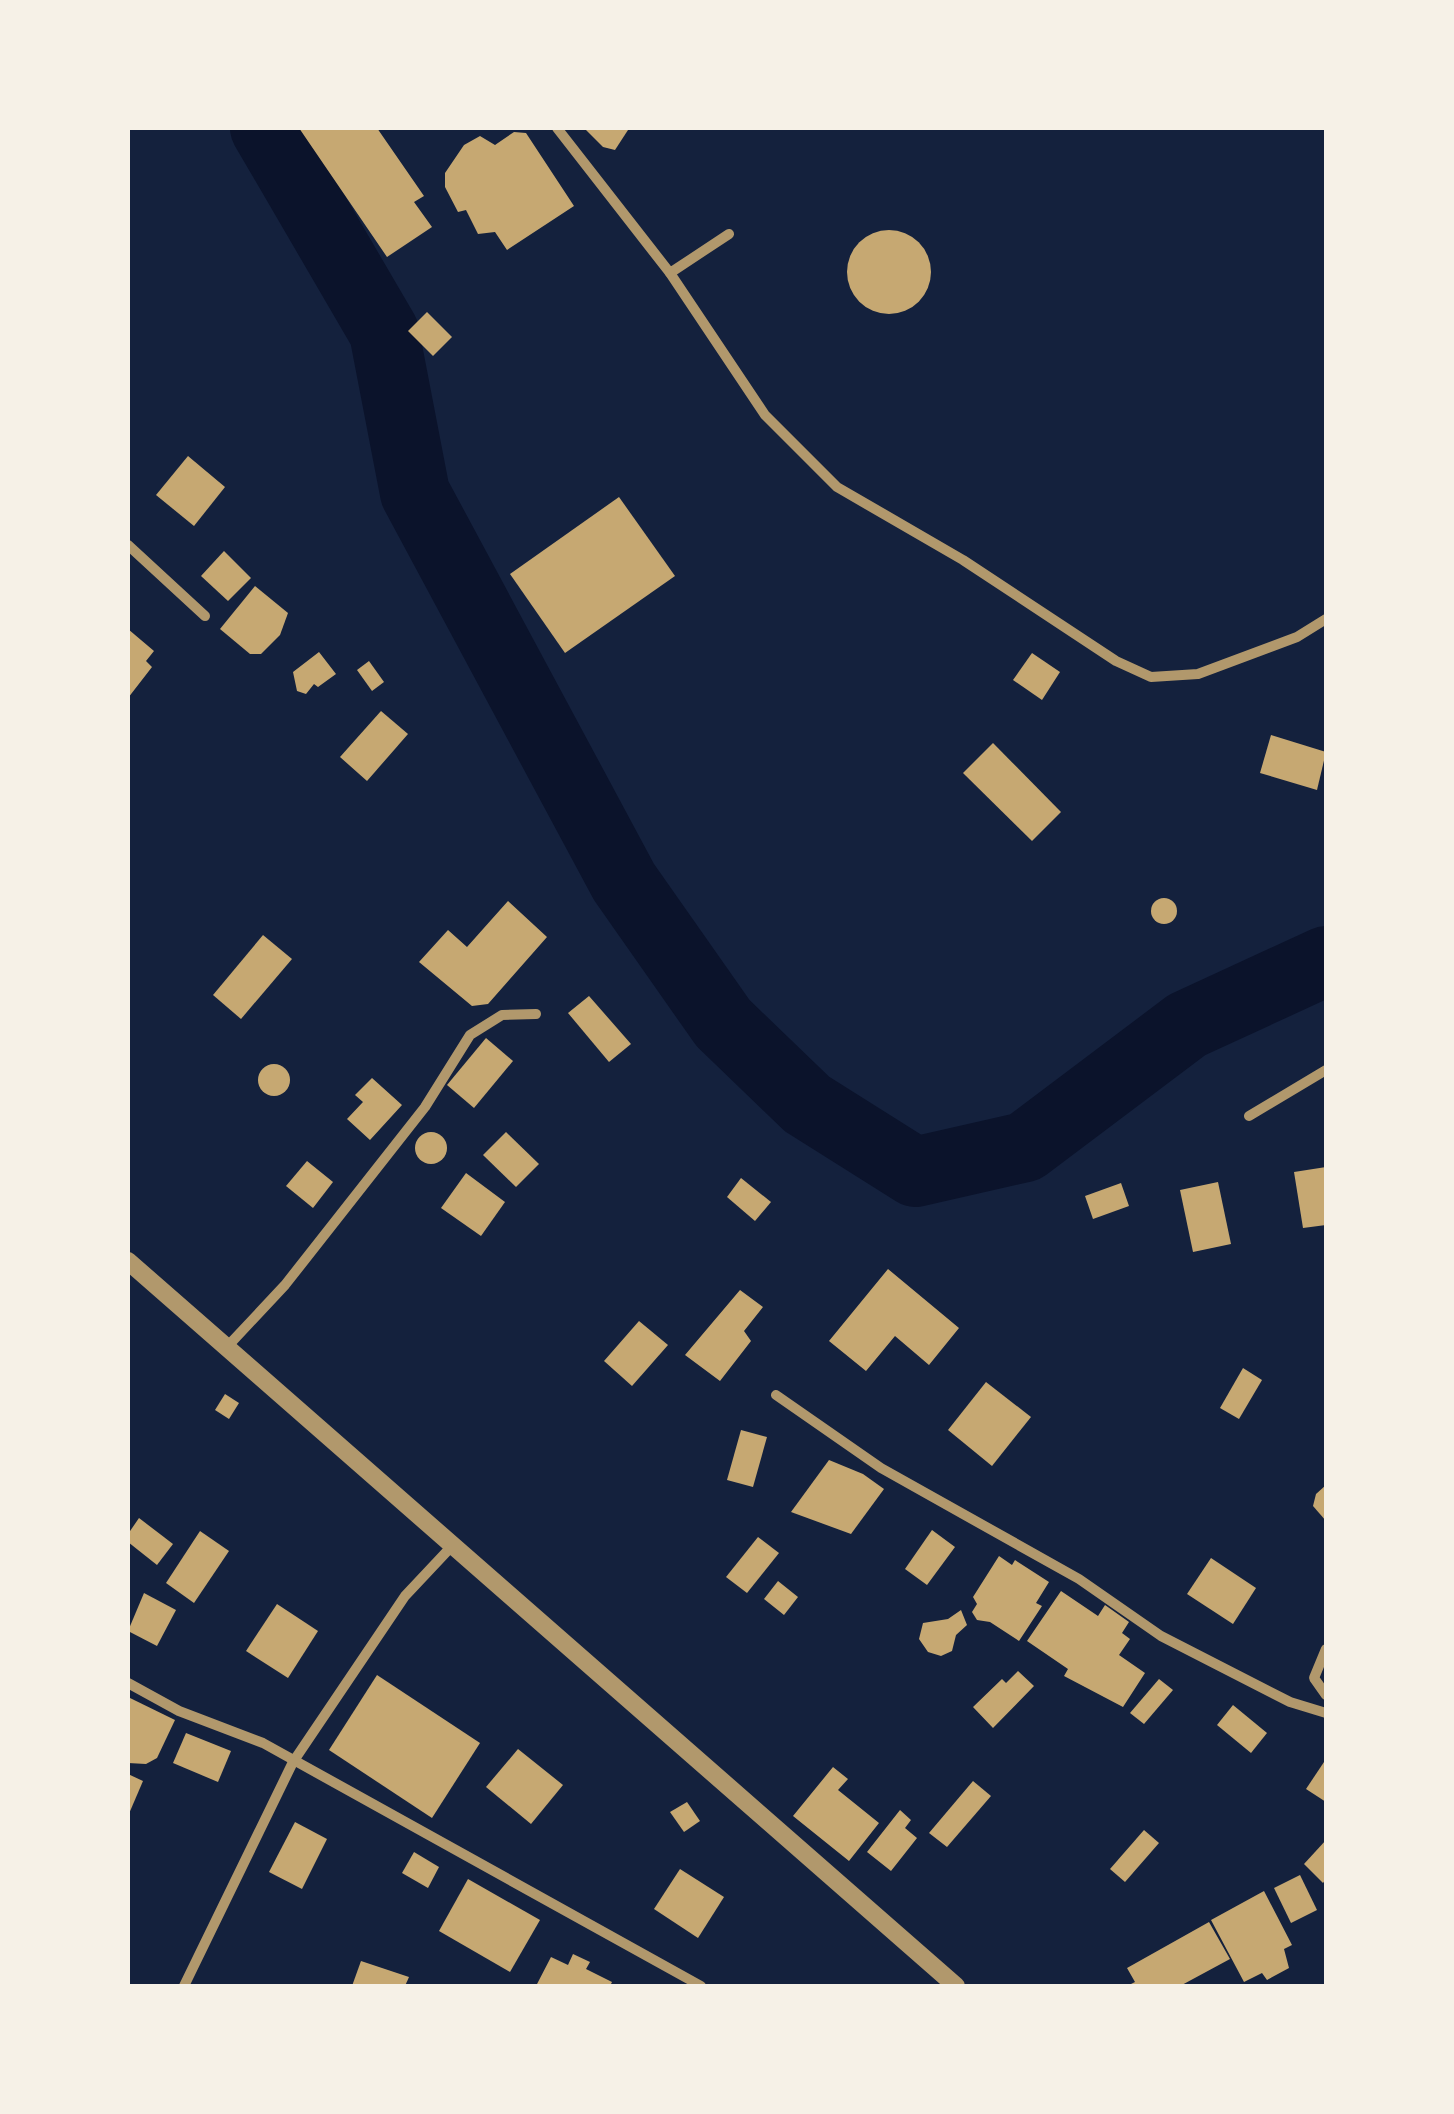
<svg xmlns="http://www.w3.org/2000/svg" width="1454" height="2114" font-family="'Source Serif 4',serif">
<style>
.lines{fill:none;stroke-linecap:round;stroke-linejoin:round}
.river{stroke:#0b132b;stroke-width:70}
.building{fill:#c6a872}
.minor{stroke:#b1986c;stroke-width:10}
.tertiary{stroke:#b1986c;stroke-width:18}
</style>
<rect width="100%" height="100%" fill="#14213d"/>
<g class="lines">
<!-- river -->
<path class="river" d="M265 128 384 332 415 493 624 882 723 1023 807 1104 915 1172 1025 1147 1187 1025 1326 961"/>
</g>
<!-- building -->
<g class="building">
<path d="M299 128H377L424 196 414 202 432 227 387 257Z"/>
<path d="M584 128H626L628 130 615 150 603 147Z"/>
<path d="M514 132 526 133 574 206 507 250 495 232 478 234 466 210 458 212 445 187V173L464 145 480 136 495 145Z"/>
<circle cx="889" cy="272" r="42"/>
<path d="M427 312 452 337 433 356 408 331Z"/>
<path d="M188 456 225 487 194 526 156 495Z"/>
<path d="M619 497 675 576 565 653 510 574Z"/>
<path d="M224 551 251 578 228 601 201 576Z"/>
<path d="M255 586 288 613 280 635 261 654H250L220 629Z"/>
<path d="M128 629 154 651 146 661 152 667 128 698Z"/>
<path d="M319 652 336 674 318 687 314 684 306 694 297 691 293 672Z"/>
<path d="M1032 653 1060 672 1042 700 1013 680Z"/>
<path d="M369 661 384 682 372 691 357 670Z"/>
<path d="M381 711 408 734 367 781 340 757Z"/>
<path d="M1271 735 1326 752 1317 790 1260 773Z"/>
<path d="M993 743 1061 812 1032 841 963 773Z"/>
<circle cx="1164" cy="911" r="13"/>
<path d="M508 901 547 937 488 1004 472 1006 419 962 448 930 467 947Z"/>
<path d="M263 935 292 959 241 1019 213 995Z"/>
<path d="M589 996 631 1044 609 1062 568 1013Z"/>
<path d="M486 1038 513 1061 474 1108 447 1085Z"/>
<circle cx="274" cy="1080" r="16"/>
<path d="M372 1078 402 1105 370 1140 347 1119 363 1102 355 1095Z"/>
<path d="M506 1132 539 1164 516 1187 483 1155Z"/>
<circle cx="431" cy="1148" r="16"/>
<path d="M307 1161 333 1182 313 1208 286 1186Z"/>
<path d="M1326 1167V1225L1303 1228 1294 1172Z"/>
<path d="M466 1173 505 1202 481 1236 441 1208Z"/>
<path d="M741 1178 771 1202 755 1221 727 1197Z"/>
<path d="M1218 1182 1231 1244 1193 1252 1180 1190Z"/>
<path d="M1121 1183 1129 1206 1093 1219 1085 1196Z"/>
<path d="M888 1269 959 1328 929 1365 895 1336 866 1371 829 1341Z"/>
<path d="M740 1290 763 1307 744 1331 751 1341 720 1381 685 1355Z"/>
<path d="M639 1321 668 1345 632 1386 604 1361Z"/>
<path d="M1243 1368 1262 1380 1239 1419 1220 1408Z"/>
<path d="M986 1382 1031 1417 992 1466 948 1430Z"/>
<path d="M225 1394 239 1403 229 1419 215 1410Z"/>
<path d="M741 1430 767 1437 753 1487 727 1480Z"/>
<path d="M829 1460 863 1474 884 1489 851 1534 791 1512Z"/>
<path d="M1326 1485V1521L1313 1506 1316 1494Z"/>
<path d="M139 1518 173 1544 157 1565 128 1542V1534Z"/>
<path d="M932 1530 955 1547 927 1585 905 1569Z"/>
<path d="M200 1531 229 1551 194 1603 166 1583Z"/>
<path d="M758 1537 779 1553 747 1593 726 1577Z"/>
<path d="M999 1556 1012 1565 1015 1560 1049 1582 1036 1603 1042 1606 1019 1641 990 1622 977 1620 972 1612 977 1604 973 1597Z"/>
<path d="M1211 1558 1256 1588 1233 1624 1187 1594Z"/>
<path d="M778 1581 798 1597 784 1615 764 1599Z"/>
<path d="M1061 1591 1098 1616 1105 1605 1129 1622 1122 1633 1130 1639 1119 1655 1145 1673 1123 1707 1064 1676 1068 1669 1027 1641Z"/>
<path d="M144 1593 176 1610 157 1646 128 1631Z"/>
<path d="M277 1604 318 1631 288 1678 246 1651Z"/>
<path d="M961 1610 967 1625 956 1635 952 1651 941 1656 928 1652 919 1639 923 1623 948 1619Z"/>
<path d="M1018 1671 1034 1686 993 1728 973 1707 1002 1679 1006 1683Z"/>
<path d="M377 1675 480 1743 432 1818 329 1750Z"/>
<path d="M1159 1679 1173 1690 1144 1724 1130 1713Z"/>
<path d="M130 1698 175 1720 157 1758 146 1764 128 1763Z"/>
<path d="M1233 1705 1267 1733 1251 1753 1217 1725Z"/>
<path d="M186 1733 231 1751 218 1782 173 1763Z"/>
<path d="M518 1749 563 1785 531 1824 486 1787Z"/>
<path d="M1326 1759V1802L1306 1789Z"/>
<path d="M833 1767 848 1779 838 1790 879 1823 849 1861 793 1816Z"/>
<path d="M128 1774 143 1781 128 1816Z"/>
<path d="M973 1781 991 1796 947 1847 929 1833Z"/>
<path d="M687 1802 700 1821 684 1832 670 1812Z"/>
<path d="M900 1810 911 1820 905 1828 917 1838 891 1871 867 1852Z"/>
<path d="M295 1822 327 1839 302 1889 269 1872Z"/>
<path d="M1144 1830 1159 1843 1125 1882 1110 1869Z"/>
<path d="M1326 1840V1879L1323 1883 1304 1864Z"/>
<path d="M414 1852 439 1867 428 1888 402 1873Z"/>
<path d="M680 1869 724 1897 698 1938 654 1909Z"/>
<path d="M1300 1875 1317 1910 1291 1923 1274 1888Z"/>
<path d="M468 1879 540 1920 510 1972 439 1931Z"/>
<path d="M1264 1891 1292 1945 1284 1949 1289 1968 1267 1980 1262 1973 1244 1982 1211 1920Z"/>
<path d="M1209 1922 1230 1959 1180 1986H1127L1135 1982 1127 1968Z"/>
<path d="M573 1954 590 1962 586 1969 612 1982 610 1986H536L551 1957 568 1965Z"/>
<path d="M361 1961 409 1977 405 1986H352Z"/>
</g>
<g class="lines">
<!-- minor -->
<g class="minor">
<path d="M557 128 670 273 729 234"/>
<path d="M670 273 765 415 837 487 963 560 1116 661 1151 677 1198 674 1297 637 1326 619"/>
<path d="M128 545 205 616"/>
<path d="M1249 1116 1326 1070"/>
<path d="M226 1348 285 1285 425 1107 470 1035 502 1015 536 1014"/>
<path d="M776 1395 881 1468 1079 1579 1161 1636 1290 1702 1326 1713"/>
<path d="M1326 1649 1314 1678 1326 1695"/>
<path d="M128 1683 179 1711 263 1743 701 1986"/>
<path d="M184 1986 293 1762 405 1596 452 1546"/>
</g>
<!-- tertiary -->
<path class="tertiary" d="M128 1261 956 1986"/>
</g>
<!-- border -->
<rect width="1454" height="2114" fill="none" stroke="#f6f1e7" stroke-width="260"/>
</svg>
